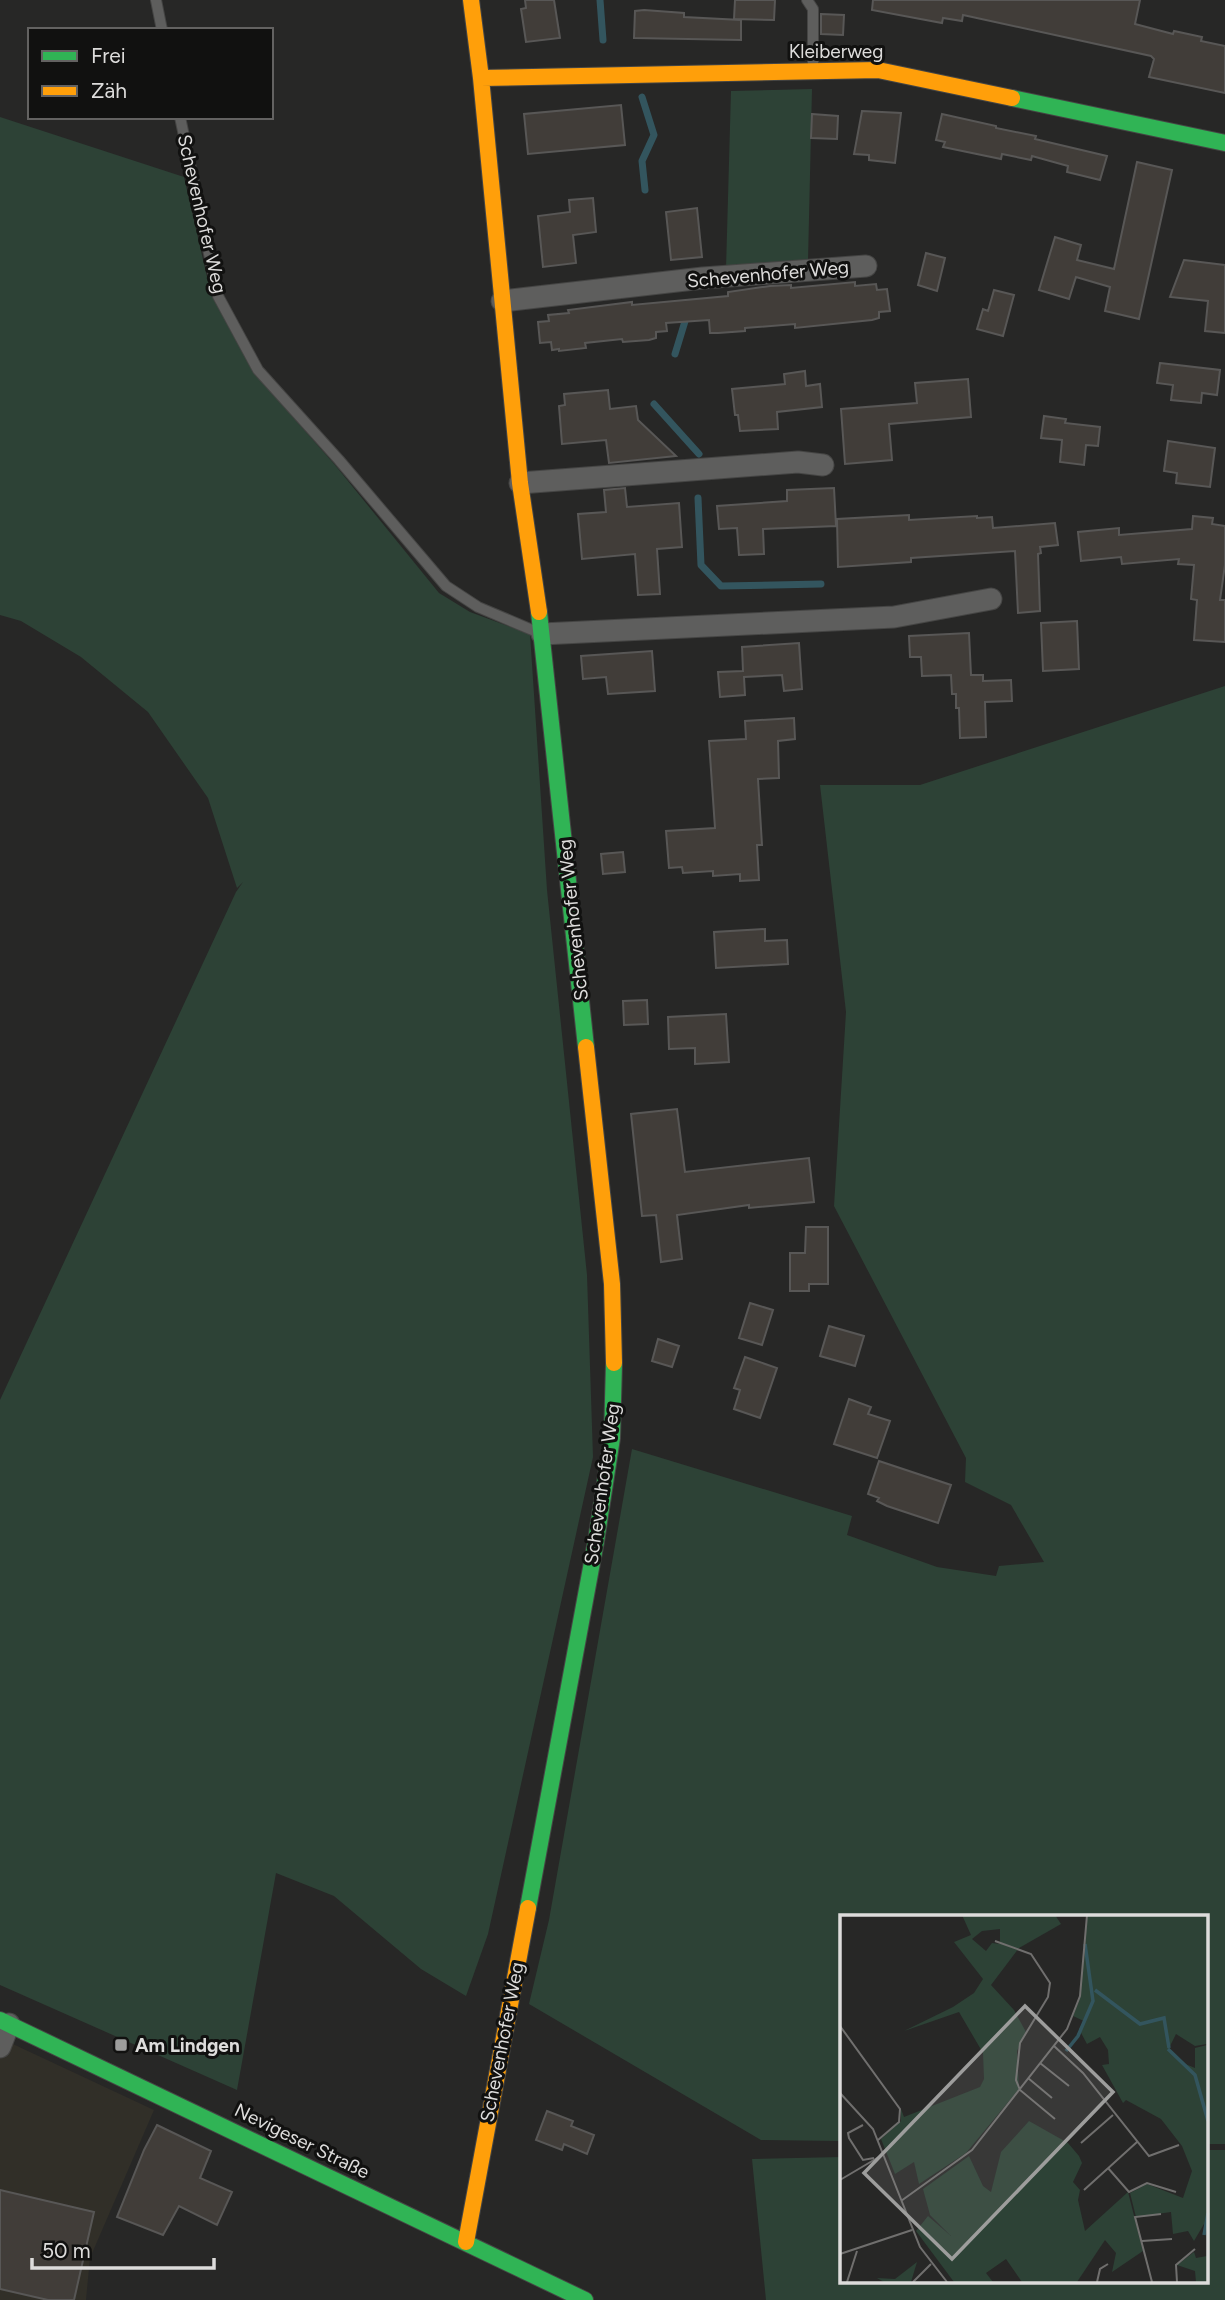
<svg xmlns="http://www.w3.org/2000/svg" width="1225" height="2300" font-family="Figtree,sans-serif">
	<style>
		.built { fill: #312f28 }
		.green { fill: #2d4236 }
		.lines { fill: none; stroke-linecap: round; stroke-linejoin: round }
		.stream { stroke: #33555e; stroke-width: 7 }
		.building { fill: #413d39; stroke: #585756; stroke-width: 2 }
		.lane-casing { stroke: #454544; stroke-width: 12 }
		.street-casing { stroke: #454544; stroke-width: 23 }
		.fast-casing { stroke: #454544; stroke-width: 18 }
		.slow-casing { stroke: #454544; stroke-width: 18 }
		.lane { stroke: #5e5e5d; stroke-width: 10 }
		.street { stroke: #5e5e5d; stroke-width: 21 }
		.fast { stroke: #30b455; stroke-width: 16 }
		.slow { stroke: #ff9f0a; stroke-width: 16 }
		.poi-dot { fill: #9d9d9c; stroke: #111110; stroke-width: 2.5 }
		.labels { text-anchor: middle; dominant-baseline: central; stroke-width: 6; stroke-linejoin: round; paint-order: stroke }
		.street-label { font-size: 19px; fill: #dddcdb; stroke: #111110 }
		.poi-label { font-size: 19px; font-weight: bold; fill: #dddcdb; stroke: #111110; text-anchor: start }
		.inset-river { fill: none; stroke: #33555e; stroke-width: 3.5 }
		.inset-road { fill: none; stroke: #706f6e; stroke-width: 2 }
		.view { fill: #9d9d9c; fill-opacity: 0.15; stroke: #9d9d9c; stroke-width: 3.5 }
		.inset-edge { fill: none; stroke: #dddcdb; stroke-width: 3.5 }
	</style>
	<rect width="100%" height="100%" fill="#272726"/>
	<path class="built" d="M 0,2038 L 154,2110 L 90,2258 L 86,2300 L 0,2300 Z"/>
	<path class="green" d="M 812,89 L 808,261 L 726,269 L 731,91 Z
		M 0,117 L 184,177 L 210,290 L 254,373 L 335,465 L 439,593 L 470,612 L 530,634 L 547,890 L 587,1275 L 593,1457 L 488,1934 L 466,1996 L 421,1969 L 334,1896 L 276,1873 L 237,2090 L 0,1985 L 0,1400 L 236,892 L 243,882 L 237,888 L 208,798 L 148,712 L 81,657 L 21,621 L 0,615 Z
		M 1225,686 L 1225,2144 L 1206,2144 L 1206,1917 L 842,1917 L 842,2141 L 761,2140 L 529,2004 L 549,1920 L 632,1449 L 852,1516 L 847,1535 L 937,1567 L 996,1576 L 999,1566 L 1044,1562 L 1011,1505 L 965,1482 L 966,1458 L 834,1206 L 846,1012 L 820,785 L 920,785 Z
		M 1206,2150 L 1225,2150 L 1225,2300 L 766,2300 L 752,2159 L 842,2157 L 842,2281 L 1206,2281 Z"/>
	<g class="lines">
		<path class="stream" d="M 600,0 L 603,40
			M 642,97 L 654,135 L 642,161 L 645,190
			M 675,354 L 686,318 L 682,316
			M 654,404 L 699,454
			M 698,498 L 701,565 L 721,586 L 821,584"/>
	</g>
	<path class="building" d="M 525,0 L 554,0 L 560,38 L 526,42 L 521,9 L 526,8 Z
		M 735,0 L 775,0 L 774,20 L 734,19 Z
		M 873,0 L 1140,0 L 1135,24 L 1173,34 L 1174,31 L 1202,37 L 1201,41 L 1225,46 L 1225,93 L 1149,77 L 1154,59 L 1151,56 L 963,15 L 962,21 L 943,18 L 942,23 L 872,10 Z
		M 644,10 L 684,13 L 684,17 L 741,20 L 741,40 L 634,38 L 635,11 Z
		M 821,14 L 844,15 L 843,35 L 821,34 Z
		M 621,105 L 625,145 L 528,154 L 524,114 Z
		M 862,111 L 901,113 L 895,163 L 869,160 L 869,155 L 854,154 Z
		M 812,114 L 838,116 L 837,139 L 811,138 Z
		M 942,114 L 996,126 L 996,128 L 1036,136 L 1035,139 L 1107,156 L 1100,180 L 1067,172 L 1068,166 L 1032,156 L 1031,160 L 1002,154 L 1001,159 L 943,147 L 945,142 L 936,140 Z
		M 1137,162 L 1172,170 L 1139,319 L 1105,311 L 1110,287 L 1076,277 L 1069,299 L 1039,290 L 1055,237 L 1081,245 L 1077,260 L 1114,269 Z
		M 593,198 L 596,232 L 573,235 L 576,263 L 543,267 L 538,216 L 570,212 L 569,200 Z
		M 697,208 L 702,257 L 671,260 L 666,212 Z
		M 926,253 L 945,258 L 937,291 L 918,285 Z
		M 1184,260 L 1225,265 L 1225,333 L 1205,331 L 1208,301 L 1170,297 Z
		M 855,282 L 855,286 L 876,284 L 877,290 L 887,289 L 890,311 L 879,312 L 879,318 L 872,320 L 795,328 L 795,324 L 745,328 L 745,331 L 718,333 L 710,333 L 709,320 L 666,323 L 667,331 L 656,332 L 656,338 L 649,340 L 623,342 L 622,339 L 585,343 L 586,348 L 559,351 L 559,349 L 552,350 L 551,342 L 540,343 L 538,322 L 549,321 L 548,315 L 569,313 L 568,310 L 632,302 L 632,305 L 728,296 L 728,292 L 770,286 L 791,285 L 791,288 Z
		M 994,290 L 1014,295 L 1003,336 L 977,329 L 983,309 L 988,311 Z
		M 1160,363 L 1220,370 L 1217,395 L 1202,393 L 1201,403 L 1171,400 L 1173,385 L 1157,383 Z
		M 805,371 L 806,386 L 820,384 L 822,407 L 777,412 L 778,429 L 740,431 L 738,415 L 735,415 L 732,389 L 785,384 L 784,374 Z
		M 968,379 L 971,417 L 889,424 L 892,460 L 845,464 L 841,409 L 917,403 L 915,383 Z
		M 608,390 L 610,409 L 636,406 L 638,420 L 676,456 L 609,463 L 606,440 L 562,444 L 559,406 L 565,405 L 564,394 Z
		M 1044,416 L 1066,419 L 1065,423 L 1100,427 L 1098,446 L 1086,445 L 1084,465 L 1060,462 L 1062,440 L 1041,438 Z
		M 1168,441 L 1215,448 L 1210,487 L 1176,483 L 1177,473 L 1164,471 Z
		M 625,488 L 627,507 L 679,503 L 682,547 L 657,549 L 660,594 L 638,595 L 635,554 L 582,559 L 578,514 L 606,512 L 604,490 Z
		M 834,488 L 836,526 L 763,529 L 764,554 L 739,555 L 737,528 L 719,529 L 717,506 L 787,501 L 787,490 Z
		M 909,515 L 909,520 L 977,516 L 977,518 L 992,517 L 993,528 L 1055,523 L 1058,545 L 1040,547 L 1041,553 L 1038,554 L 1040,611 L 1018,613 L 1015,551 L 911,558 L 911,562 L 838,567 L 837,519 Z
		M 1193,516 L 1213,518 L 1212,524 L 1225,526 L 1225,565 L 1220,600 L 1225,600 L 1225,642 L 1194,640 L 1197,600 L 1191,599 L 1194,565 L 1178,564 L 1179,559 L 1122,564 L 1121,557 L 1081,561 L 1078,532 L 1119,528 L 1119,535 L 1192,529 Z
		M 1077,621 L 1079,669 L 1043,671 L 1041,623 Z
		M 969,633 L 971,675 L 983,675 L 983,681 L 1011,680 L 1012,701 L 985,702 L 986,737 L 960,738 L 959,708 L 956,708 L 956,694 L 952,694 L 951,675 L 922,676 L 921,657 L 910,657 L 909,636 Z
		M 799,643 L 802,689 L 784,691 L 782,675 L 744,677 L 745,695 L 720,697 L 718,672 L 743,671 L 742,647 Z
		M 652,651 L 655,691 L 608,694 L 606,677 L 583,679 L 581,656 Z
		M 794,718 L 795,739 L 778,741 L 779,778 L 758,779 L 762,845 L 757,845 L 759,880 L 740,881 L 740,874 L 713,876 L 713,871 L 683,873 L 682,867 L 669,868 L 666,831 L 715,828 L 709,741 L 746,739 L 745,721 Z
		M 623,852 L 625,872 L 603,874 L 601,854 Z
		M 765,929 L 765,941 L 787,940 L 788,964 L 716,968 L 714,932 Z
		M 647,1000 L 648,1024 L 624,1025 L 623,1001 Z
		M 726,1014 L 729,1062 L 695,1064 L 695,1048 L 669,1049 L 668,1017 Z
		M 677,1109 L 685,1172 L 809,1158 L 814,1202 L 749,1208 L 749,1205 L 677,1215 L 682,1259 L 661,1262 L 656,1215 L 642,1216 L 631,1114 Z
		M 806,1227 L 828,1227 L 828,1284 L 809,1284 L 809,1291 L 790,1291 L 790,1253 L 805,1253 Z
		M 750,1303 L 773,1310 L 762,1345 L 739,1338 Z
		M 829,1326 L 864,1336 L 855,1366 L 820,1356 Z
		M 658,1339 L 679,1346 L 672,1367 L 652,1361 Z
		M 745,1357 L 777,1368 L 760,1418 L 734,1409 L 740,1390 L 734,1388 Z
		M 849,1399 L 871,1407 L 868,1414 L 890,1421 L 877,1458 L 834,1444 Z
		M 879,1461 L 951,1485 L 938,1523 L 887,1506 L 877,1501 L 879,1498 L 868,1494 Z
		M 547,2111 L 573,2121 L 571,2126 L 594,2135 L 587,2154 L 564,2144 L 562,2150 L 536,2140 Z
		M 157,2125 L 211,2151 L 200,2178 L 232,2192 L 217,2225 L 179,2206 L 163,2235 L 117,2217 L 144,2150 Z
		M 0,2190 L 94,2212 L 74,2300 L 48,2300 L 0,2289 Z"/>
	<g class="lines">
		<g class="lane-casing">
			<path id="lane" d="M 156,0 L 162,30
				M 807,0 L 813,9 L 813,69
				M 180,117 L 218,296 L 258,370 L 339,460 L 446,586 L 478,607 L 537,632"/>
		</g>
		<g class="street-casing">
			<path id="street" d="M 502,301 L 703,278 L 866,266
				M 520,483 L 798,462 L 823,465
				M 542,634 L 894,617 L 991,599
				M 0,2047 L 9,2024"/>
		</g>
		<g class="fast-casing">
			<path id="fast" d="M 1012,98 L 1225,143
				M 539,612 L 586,1047
				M 528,1908 L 596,1541 L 612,1438 L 614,1363
				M 0,2020 L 585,2300"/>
		</g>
		<g class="slow-casing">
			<path id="slow" d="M 471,0 L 481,78 L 520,483 L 539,612
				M 481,78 L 878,70 L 1012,98
				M 586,1047 L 612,1284 L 614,1363
				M 466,2242 L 528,1908"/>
		</g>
		<use href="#lane" class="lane"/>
		<use href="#street" class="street"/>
		<use href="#fast" class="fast"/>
		<use href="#slow" class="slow"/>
	</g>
	<rect class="poi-dot" x="114" y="2038" width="14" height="14" rx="3.5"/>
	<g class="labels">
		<g class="street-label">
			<text x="836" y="51">Kleiberweg</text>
			<text transform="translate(202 214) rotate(77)">Schevenhofer Weg</text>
			<text transform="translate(768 274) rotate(-5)">Schevenhofer Weg</text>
			<text transform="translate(573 920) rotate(-96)">Schevenhofer Weg</text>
			<text transform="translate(602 1484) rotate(-82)">Schevenhofer Weg</text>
			<text transform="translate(502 2042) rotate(-79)">Schevenhofer Weg</text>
			<text transform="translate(302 2141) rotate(26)">Nevigeser Straße</text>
		</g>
		<g class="poi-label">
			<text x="135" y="2045">Am Lindgen</text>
		</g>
	</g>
	<g transform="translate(840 1915)">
		<rect width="368" height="368" fill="#272726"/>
		<path d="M 122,0 L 215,0 L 221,9 L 179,33 L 151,70 L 174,95 L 186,117 L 177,136 L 179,174 L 126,238 L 79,269 L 74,247 L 55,259 L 41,224 L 61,206 L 61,194 L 64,202 L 140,172 L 144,164 L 143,138 L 119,97 L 64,116 L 113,92 L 134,78 L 143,64 L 114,27 L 131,20 ZM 160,14 L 160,29 L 152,28 L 146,36 L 132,24 L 142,16 ZM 247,0 L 367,0 L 367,129 L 355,131 L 336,119 L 329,133 L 343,148 L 355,153 L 355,133 L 367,130 L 367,315 L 364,309 L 354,326 L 348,316 L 333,319 L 331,297 L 296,302 L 290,278 L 307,269 L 343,283 L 352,256 L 342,231 L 321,204 L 286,185 L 283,188 L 262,150 L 269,149 L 268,135 L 260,122 L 247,129 L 239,114 L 244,106 L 233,101 L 239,86 ZM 189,206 L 228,228 L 239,241 L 242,248 L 233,267 L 240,275 L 238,285 L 245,316 L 288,277 L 303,336 L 272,357 L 276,338 L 265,325 L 237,367 L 182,367 L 166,344 L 146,358 L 153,367 L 114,367 L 76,316 L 88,301 L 111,321 L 90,300 L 83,274 L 129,241 L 143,271 L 151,277 L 161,237 ZM 354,337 L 356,343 L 367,341 L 367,367 L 356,367 L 355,356 L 337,350 ZM 77,347 L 71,367 L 44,367 L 37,363 L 55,364 Z" fill="#2d4236" fill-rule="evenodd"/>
		<path class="inset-river" d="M 255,75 L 300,109 L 324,103 L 329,133M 328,134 L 355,160 L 368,206M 226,136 L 238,121 L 253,86 L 245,29M 364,320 L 368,298"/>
		<path class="inset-road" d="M 155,26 L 191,39 L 210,68 L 208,82 L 180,128 L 176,165 L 180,175 L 215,204M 0,111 L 60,194 L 59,207 L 38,225M 214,131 L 243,158 L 309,241 L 339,230M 200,148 L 229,171M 188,163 L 212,183M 0,178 L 33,214 L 80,332 L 107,367M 23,210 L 8,218 L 9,223 L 23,245 L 34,243M 241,228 L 273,200M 268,253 L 289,277 L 307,268 L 336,277M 0,265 L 44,239M 244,275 L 297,227M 61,286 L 132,235 L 227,114 L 240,81 L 247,0M 302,326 L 332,324M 0,339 L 72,315M 7,367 L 17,336M 73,367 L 91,349M 257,367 L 260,354 L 268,349M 312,367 L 295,302 L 321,299M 337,367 L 336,350 L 355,334"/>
		<path class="view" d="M 185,91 L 273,177 L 112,344 L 24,258 Z"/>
		<rect width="368" height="368" class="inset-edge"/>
	</g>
	<rect x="28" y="28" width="245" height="91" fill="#111110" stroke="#636261" stroke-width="2"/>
	<rect x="42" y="51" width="35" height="10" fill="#30b455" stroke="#636261" stroke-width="2"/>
	<text x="91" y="63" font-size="21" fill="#dddcdb">Frei</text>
	<rect x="42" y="86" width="35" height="10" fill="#ff9f0a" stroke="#636261" stroke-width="2"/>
	<text x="91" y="98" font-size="21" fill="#dddcdb">Zäh</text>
	<path d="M32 2258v10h182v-10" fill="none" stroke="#dddcdb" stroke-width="3.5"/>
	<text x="42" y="2258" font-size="21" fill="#dddcdb" stroke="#111110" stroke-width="5" paint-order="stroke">50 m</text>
</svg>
